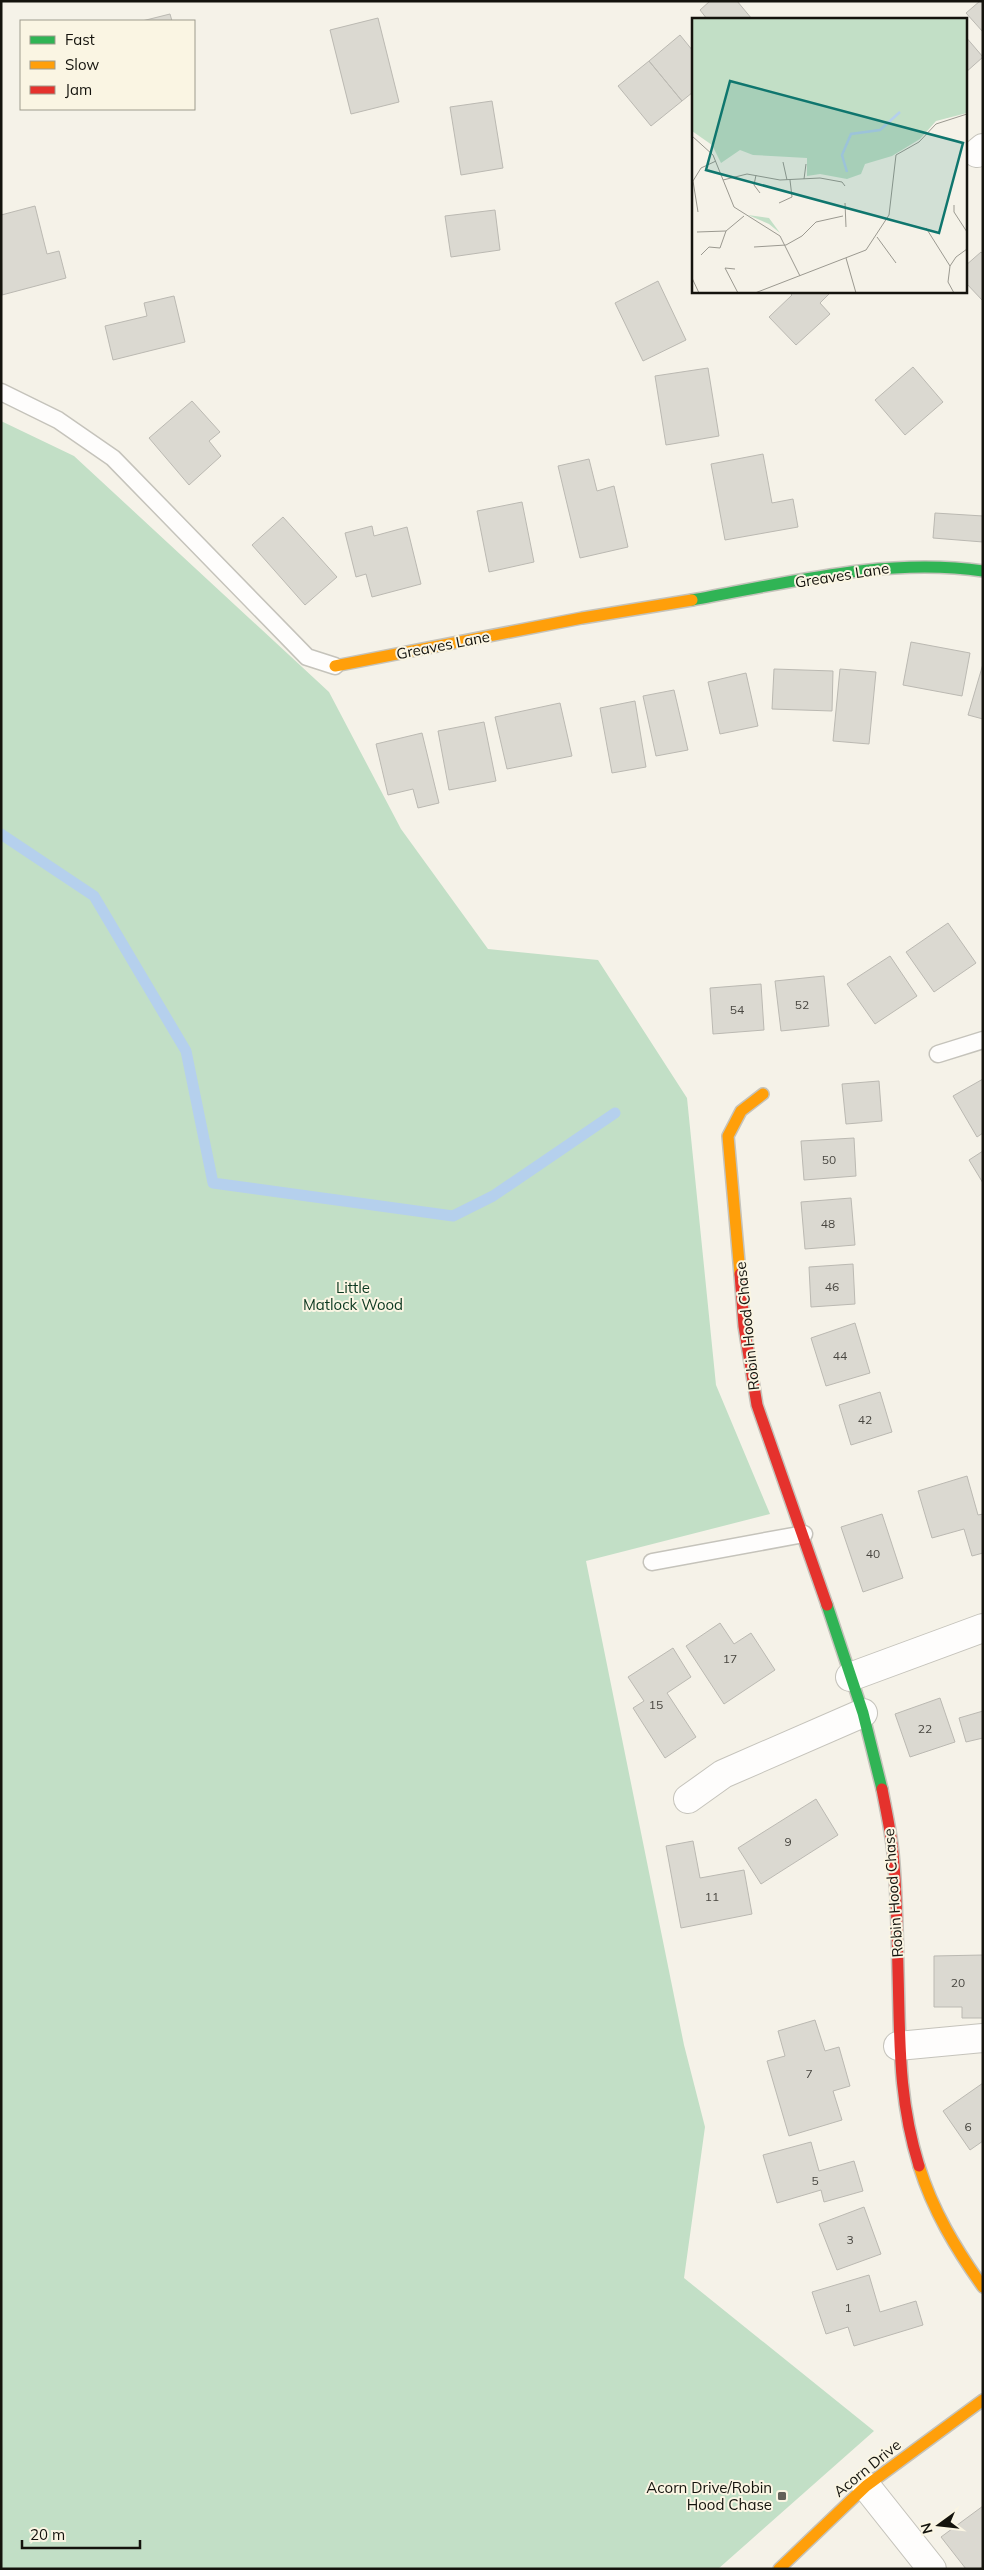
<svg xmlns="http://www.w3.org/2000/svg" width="984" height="2570" font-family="Mulish,sans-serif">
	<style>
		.forest { fill: #c2dfc6 }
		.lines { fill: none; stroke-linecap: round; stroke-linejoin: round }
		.stream { stroke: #b5d0ed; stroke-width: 11 }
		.building { fill: #dbd9d1; stroke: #bbb9b2 }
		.lane-casing { stroke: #c5c3bb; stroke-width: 19 }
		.street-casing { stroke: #c5c3bb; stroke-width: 30 }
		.fast-casing { stroke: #c5c3bb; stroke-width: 14 }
		.slow-casing { stroke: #c5c3bb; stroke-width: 14 }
		.jam-casing { stroke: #c5c3bb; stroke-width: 14 }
		.lane { stroke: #fefdfc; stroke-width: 16 }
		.street { stroke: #fefdfc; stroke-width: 28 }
		.fast { stroke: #30b455; stroke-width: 11 }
		.slow { stroke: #ff9f0a; stroke-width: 11 }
		.jam { stroke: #e5322d; stroke-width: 11 }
		.poi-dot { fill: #63615a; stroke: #faf5e3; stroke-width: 2 }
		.labels { text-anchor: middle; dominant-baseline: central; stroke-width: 4; stroke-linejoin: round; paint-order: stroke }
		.number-label { font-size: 12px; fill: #484640 }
		.street-label { font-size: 15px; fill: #14130d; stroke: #faf5e3 }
		.park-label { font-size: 15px; fill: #0b371f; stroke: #faf5e3 }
		.poi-label { font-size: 15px; fill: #14130d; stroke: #faf5e3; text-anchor: end }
		.inset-river { fill: none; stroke: #b5d0ed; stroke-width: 2.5 }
		.inset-road { fill: none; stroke: #9b9990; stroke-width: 1 }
		.view { fill: #0f766e; fill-opacity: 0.15; stroke: #0f766e; stroke-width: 2.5 }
		.inset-edge { fill: none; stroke: #14130d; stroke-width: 2.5 }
	</style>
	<rect width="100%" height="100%" fill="#f5f2e8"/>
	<path class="forest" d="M 1,421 L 74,456 L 329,692 L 401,829 L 488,949 L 598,960 L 687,1098 L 716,1385 L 770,1514 L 586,1561 L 684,2045 L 705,2127 L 684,2278 L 874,2431 L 718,2569 L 1,2569 Z"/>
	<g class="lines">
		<path class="stream" d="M 1,834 L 94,896 L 186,1051 L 213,1183 L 453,1216 L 493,1196 L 615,1113"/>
	</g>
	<path class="building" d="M 710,1 L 737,1 L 752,19 L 707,19 L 700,10 Z
		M 980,1 L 983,1 L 983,32 L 966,13 Z
		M 170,14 L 172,21 L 142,21 Z
		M 378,18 L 399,102 L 351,114 L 330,30 Z
		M 680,35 L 693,51 L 693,92 L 682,101 L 649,61 Z
		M 965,36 L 983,57 L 965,73 Z
		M 649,61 L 682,101 L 651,126 L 618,86 Z
		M 492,101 L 503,168 L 461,175 L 450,107 Z
		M 35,206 L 47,254 L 59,251 L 66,278 L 2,295 L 1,215 Z
		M 495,210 L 500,250 L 451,257 L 445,216 Z
		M 981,252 L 983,254 L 983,301 L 965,282 L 965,266 Z
		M 658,281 L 686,340 L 643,361 L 615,303 Z
		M 788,291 L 832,291 L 820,303 L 830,314 L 796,345 L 769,317 L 792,295 Z
		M 174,296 L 185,342 L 113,360 L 105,326 L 147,316 L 144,303 Z
		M 913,367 L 943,402 L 905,435 L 875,400 Z
		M 708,368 L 719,436 L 666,445 L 655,376 Z
		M 192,401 L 220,432 L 209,441 L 221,456 L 189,485 L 149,438 Z
		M 763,454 L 772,503 L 793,499 L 798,527 L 725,540 L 711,464 Z
		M 589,459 L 597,491 L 614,486 L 628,547 L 580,558 L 558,466 Z
		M 522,502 L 534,562 L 489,572 L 477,511 Z
		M 935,513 L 983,516 L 983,542 L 933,538 Z
		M 283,517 L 337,577 L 305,605 L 252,545 Z
		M 372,526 L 374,536 L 407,527 L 421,584 L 372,597 L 366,574 L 356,577 L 345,533 Z
		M 911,642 L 970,653 L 962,696 L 903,685 Z
		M 983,664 L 983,719 L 968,715 Z
		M 774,669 L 833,671 L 832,711 L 772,709 Z
		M 840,669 L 876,672 L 869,744 L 833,741 Z
		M 746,673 L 758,726 L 720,734 L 708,682 Z
		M 674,690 L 688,750 L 656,756 L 643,696 Z
		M 635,701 L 646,767 L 612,773 L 600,708 Z
		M 560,703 L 572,756 L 507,769 L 495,717 Z
		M 484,722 L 496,781 L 449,790 L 438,731 Z
		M 422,733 L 439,803 L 418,808 L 413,789 L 388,795 L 376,744 Z
		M 948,923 L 976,963 L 934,992 L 906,952 Z
		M 890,956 L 917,996 L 875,1024 L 847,984 Z
		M 824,976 L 829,1026 L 781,1031 L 775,981 Z
		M 761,984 L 764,1030 L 713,1034 L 710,988 Z
		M 983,1079 L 983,1133 L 977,1137 L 953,1096 Z
		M 879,1081 L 882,1121 L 846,1124 L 842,1084 Z
		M 854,1138 L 856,1176 L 804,1180 L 801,1141 Z
		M 983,1151 L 983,1183 L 969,1160 Z
		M 851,1198 L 855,1245 L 805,1249 L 801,1202 Z
		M 853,1264 L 855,1304 L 811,1307 L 809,1267 Z
		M 855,1323 L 870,1373 L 826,1386 L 811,1338 Z
		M 880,1392 L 892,1432 L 851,1445 L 839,1405 Z
		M 967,1476 L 978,1515 L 983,1514 L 983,1553 L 972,1556 L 964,1529 L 932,1538 L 918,1491 Z
		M 882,1514 L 903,1578 L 863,1592 L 841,1527 Z
		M 720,1623 L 734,1644 L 751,1633 L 775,1670 L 724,1704 L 686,1646 Z
		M 673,1648 L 691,1677 L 667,1693 L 696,1737 L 665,1758 L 633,1708 L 644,1701 L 628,1677 Z
		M 940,1698 L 955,1742 L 910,1757 L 895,1714 Z
		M 983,1711 L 983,1738 L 966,1742 L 959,1718 Z
		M 816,1799 L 838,1835 L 761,1884 L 738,1848 Z
		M 693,1841 L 700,1878 L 744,1870 L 752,1914 L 681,1928 L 666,1846 Z
		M 983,1955 L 983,2018 L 962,2018 L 962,2007 L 934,2007 L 934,1956 Z
		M 815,2020 L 825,2051 L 839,2047 L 850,2086 L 833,2091 L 842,2120 L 789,2136 L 767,2061 L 785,2056 L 778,2031 Z
		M 983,2083 L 983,2141 L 970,2150 L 943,2111 Z
		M 811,2142 L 819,2171 L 854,2161 L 863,2191 L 824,2202 L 821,2190 L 777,2203 L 763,2155 Z
		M 864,2207 L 881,2254 L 837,2270 L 819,2224 Z
		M 869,2275 L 880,2312 L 916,2301 L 923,2325 L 854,2346 L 848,2327 L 826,2334 L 812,2292 Z
		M 983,2506 L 983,2566 L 979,2569 L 966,2569 L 941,2537 Z"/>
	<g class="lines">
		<g class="lane-casing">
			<path id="lane" d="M 1,392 L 58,420 L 113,458 L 307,657 L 335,666
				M 938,1054 L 983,1040
				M 652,1562 L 804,1534"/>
		</g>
		<g class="street-casing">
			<path id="street" d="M 977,153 L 983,148
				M 850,1677 L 983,1628
				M 688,1799 L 723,1774 L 863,1713
				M 898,2046 L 983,2038
				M 866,2486 L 932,2569"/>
		</g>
		<g class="fast-casing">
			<path id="fast" d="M 692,600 C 787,583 886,557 983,571
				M 827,1605 L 863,1713 L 882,1789"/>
		</g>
		<g class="slow-casing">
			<path id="slow" d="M 335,666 L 582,618 L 692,600
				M 740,1274 L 728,1136 L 741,1111 L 763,1094
				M 919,2166 C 933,2211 956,2249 983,2287
				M 779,2569 L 866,2486 L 983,2400"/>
		</g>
		<g class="jam-casing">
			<path id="jam" d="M 740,1274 L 744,1326 L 757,1405 L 827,1605
				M 882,1789 C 886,1810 891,1832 893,1853 C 897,1892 897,1932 898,1971 C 900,2042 898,2098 919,2166"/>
		</g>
		<use href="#lane" class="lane"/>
		<use href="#street" class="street"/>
		<use href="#fast" class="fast"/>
		<use href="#slow" class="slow"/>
		<use href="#jam" class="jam"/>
	</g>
	<rect class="poi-dot" x="777" y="2491" width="10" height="10" rx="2.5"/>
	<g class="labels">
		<g class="number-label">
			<text x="802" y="1004">52</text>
			<text x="737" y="1009">54</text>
			<text x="829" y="1159">50</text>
			<text x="828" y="1223">48</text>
			<text x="832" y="1286">46</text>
			<text x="840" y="1355">44</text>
			<text x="865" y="1419">42</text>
			<text x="873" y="1553">40</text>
			<text x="730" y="1658">17</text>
			<text x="656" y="1704">15</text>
			<text x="925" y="1728">22</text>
			<text x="788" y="1841">9</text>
			<text x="712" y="1896">11</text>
			<text x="958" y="1982">20</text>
			<text x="809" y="2073">7</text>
			<text x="968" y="2126">6</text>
			<text x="815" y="2180">5</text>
			<text x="850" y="2239">3</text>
			<text x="848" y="2307">1</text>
		</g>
		<g class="street-label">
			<text transform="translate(842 575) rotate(-9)">Greaves Lane</text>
			<text transform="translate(443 645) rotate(-11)">Greaves Lane</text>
			<text transform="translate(747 1326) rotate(-96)">Robin Hood Chase</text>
			<text transform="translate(893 1893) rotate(-94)">Robin Hood Chase</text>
			<text transform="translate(867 2468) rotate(-39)">Acorn Drive</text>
		</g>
		<g class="park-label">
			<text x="353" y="1287">Little<tspan x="353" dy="17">Matlock Wood</tspan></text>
		</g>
		<g class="poi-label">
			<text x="772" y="2487">Acorn Drive/Robin<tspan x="772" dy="17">Hood Chase</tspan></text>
		</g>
	</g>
	<g transform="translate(692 18)">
		<rect width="275" height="275" fill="#f5f2e8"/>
		<path d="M 0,0 L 275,0 L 275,95 L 244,103 L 228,121 L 200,138 L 173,146 L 169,156 L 155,161 L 128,156 L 115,158 L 115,140 L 61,137 L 48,132 L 29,145 L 20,127 L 0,113 ZM 56,197 L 77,200 L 88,215 L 77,206 Z" fill="#c2dfc6"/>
		<path class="inset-river" d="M 155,154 L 150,137 L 159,116 L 188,112 L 208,94"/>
		<path class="inset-road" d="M 0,118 L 21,137 L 42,189 L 88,218 L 108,258M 91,144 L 95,162M 64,157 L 62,167 L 68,175M 112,161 L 114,146M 31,162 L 55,156 L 88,162 L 128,160 L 150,164 L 153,168M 87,185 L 100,179 L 98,162M 153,185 L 154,209M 262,187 L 262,194 L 275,214M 6,194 L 1,163 L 9,150 L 24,143M 234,210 L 258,248M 5,214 L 34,213M 185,219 L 204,245M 62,229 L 94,227 L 110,218 L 124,204 L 151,198M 9,237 L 17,229 L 28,230 L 34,213 L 52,198M 154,240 L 164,275M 43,251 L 33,250 L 46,275M 0,260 L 7,275M 63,275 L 174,232 L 197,197 L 204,137 L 227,124 L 244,106 L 275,96M 262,275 L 256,264 L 258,248 L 264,239 L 275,231"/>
		<path class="view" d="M 38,63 L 271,125 L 247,215 L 14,152 Z"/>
		<rect width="275" height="275" class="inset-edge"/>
	</g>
	<rect width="984" height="2570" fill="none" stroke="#14130d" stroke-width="5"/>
	<rect x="20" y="20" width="175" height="90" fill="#faf5e3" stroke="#9e9b8d"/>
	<rect x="30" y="36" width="25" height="8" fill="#30b455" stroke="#9e9b8d"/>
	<text x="65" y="45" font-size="15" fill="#14130d">Fast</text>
	<rect x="30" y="61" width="25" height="8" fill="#ff9f0a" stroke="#9e9b8d"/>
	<text x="65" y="70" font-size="15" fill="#14130d">Slow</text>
	<rect x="30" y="86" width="25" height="8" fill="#e5322d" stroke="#9e9b8d"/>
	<text x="65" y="95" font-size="15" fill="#14130d">Jam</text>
	<g transform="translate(939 2525) rotate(255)" stroke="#faf5e3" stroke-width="4" paint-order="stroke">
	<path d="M0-4L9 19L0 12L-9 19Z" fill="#14130d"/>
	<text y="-8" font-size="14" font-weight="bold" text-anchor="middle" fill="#14130d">N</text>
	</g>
	<path d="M22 2540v8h118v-8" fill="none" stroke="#14130d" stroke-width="2.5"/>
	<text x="30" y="2540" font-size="15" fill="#14130d" stroke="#faf5e3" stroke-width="4" paint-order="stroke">20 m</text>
</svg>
